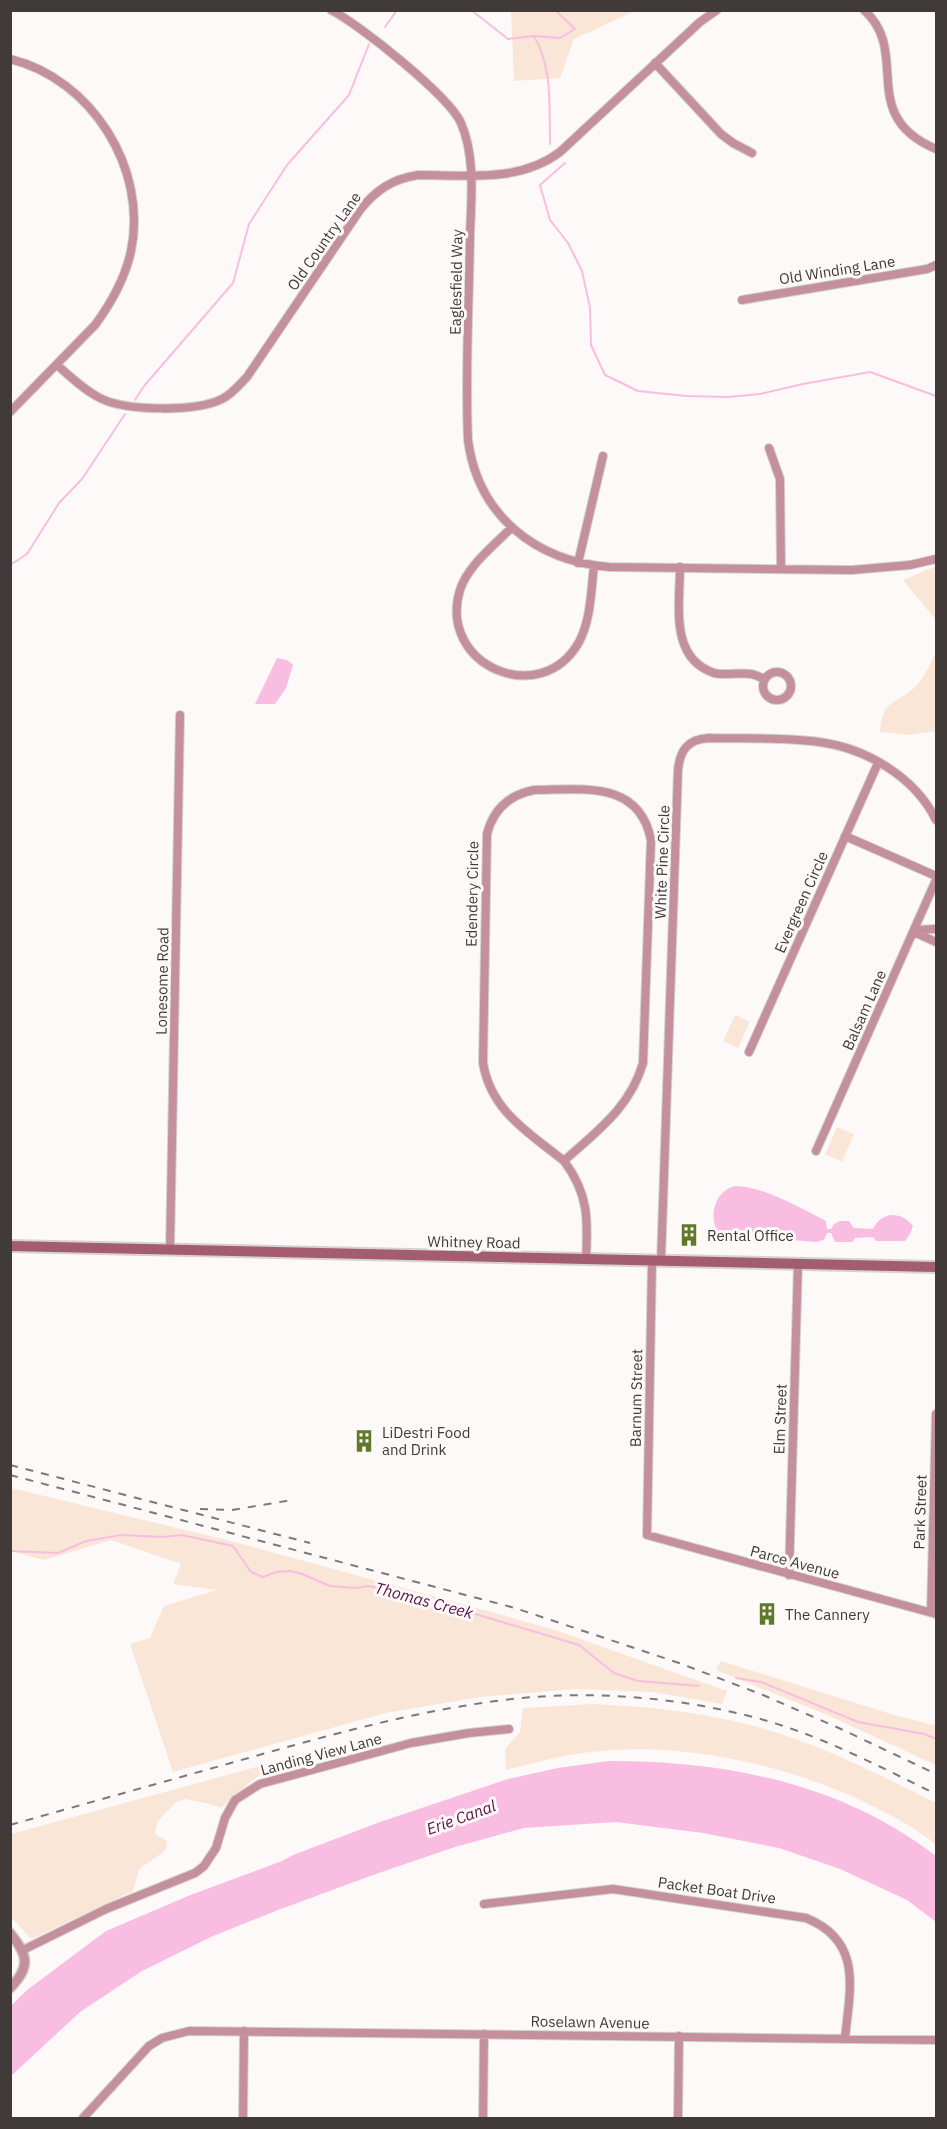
<svg xmlns="http://www.w3.org/2000/svg" width="947" height="2129" font-family="'IBM Plex Sans',sans-serif">
	<style>
		.green { fill: #f9e6d6 }
		.water { fill: #f9bde1 }
		.lines { fill: none; stroke-linecap: round; stroke-linejoin: round }
		.stream { stroke: #f9bde1; stroke-width: 2 }
		.minor-casing { stroke: #d7d3d3; stroke-width: 10 }
		.tertiary-casing { stroke: #d7d3d3; stroke-width: 12 }
		.secondary-casing { stroke: #d7d3d3; stroke-width: 14 }
		.minor { stroke: #c3909c; stroke-width: 8 }
		.tertiary { stroke: #c3909c; stroke-width: 9 }
		.secondary { stroke: #a45c70; stroke-width: 10 }
		.rail { stroke: #7e7978; stroke-width: 2; stroke-dasharray: 8 8; stroke-linecap: butt }
		.labels { text-anchor: middle; dominant-baseline: central; stroke-width: 6; stroke-linejoin: round; paint-order: stroke }
		.street-label { font-size: 15px; fill: #403a39; stroke: #fdf9f9 }
		.poi-label { font-size: 15px; fill: #403a39; stroke: #fdf9f9; text-anchor: start }
		.water-label { font-size: 16px; font-style: italic; fill: #551141; stroke: #fdf9f9 }
	</style>
	<rect width="100%" height="100%" fill="#fdf9f9"/>
	<path class="green" d="M 511,11 L 511,10 L 635,11 L 574,39 L 560,78 L 514,81 Z
		M 936,566 L 936,620 L 903,580 Z
		M 936,652 L 936,731 L 910,735 L 880,732 C 882,697 898,705 917,685 C 925,676 931,662 936,652 Z
		M 735,1015 L 750,1022 L 738,1048 L 723,1041 Z
		M 837,1127 L 854,1134 L 842,1162 L 825,1154 Z
		M 11,1488 L 231,1541 L 495,1613 L 558,1631 L 727,1691 L 722,1704 L 652,1692 L 575,1689 L 480,1697 L 386,1713 L 173,1772 L 130,1644 L 150,1638 L 164,1606 L 217,1590 L 173,1584 L 181,1564 L 111,1540 L 44,1560 L 11,1551 Z
		M 721,1661 L 891,1714 L 936,1726 L 936,1765 L 825,1714 L 716,1670 Z
		M 594,1704 C 664,1707 733,1716 798,1740 C 846,1757 891,1781 936,1803 L 936,1844 C 846,1778 702,1738 591,1752 C 562,1755 534,1763 506,1770 L 505,1749 L 520,1732 L 523,1708 Z
		M 311,1752 L 310,1762 L 265,1771 L 238,1792 L 221,1808 L 210,1804 L 185,1799 L 175,1803 L 157,1822 L 155,1834 L 167,1841 L 165,1851 L 139,1869 L 133,1891 L 31,1939 L 11,1917 L 11,1834 Z"/>
	<path class="water" d="M 277,658 L 287,660 L 293,665 L 286,688 L 275,704 L 255,704 Z
		M 735,1186 C 763,1186 800,1208 826,1221 L 827,1229 L 831,1229 L 834,1224 L 840,1221 L 849,1221 L 854,1228 L 873,1229 C 882,1211 901,1211 913,1226 L 910,1234 L 905,1241 L 876,1241 L 873,1237 L 855,1238 L 852,1242 L 835,1242 L 831,1233 L 827,1233 L 824,1240 L 816,1242 L 756,1237 L 737,1237 L 732,1239 L 719,1235 C 708,1218 714,1191 735,1186 Z
		M 609,1761 C 727,1761 841,1783 936,1856 L 936,1922 L 907,1900 L 840,1869 L 779,1848 L 703,1833 L 616,1822 L 524,1828 L 455,1847 L 373,1875 L 278,1910 L 211,1937 L 142,1971 L 80,2012 L 11,2076 L 11,2006 L 27,1990 L 106,1931 L 193,1894 L 282,1861 L 293,1855 L 380,1822 L 508,1779 L 558,1768 Z"/>
	<g class="lines">
		<path class="stream" d="M 471,10 L 508,39 L 534,36 L 560,38 L 575,29 L 555,10
			M 385,27 L 397,10
			M 534,36 C 553,69 549,107 550,144
			M 565,163 L 540,185 L 550,220 L 568,243 L 582,271 L 590,308 L 591,345 L 605,375 L 638,391 L 686,396 L 728,397 L 760,394 L 803,384 L 870,372 L 936,396
			M 135,400 L 144,386 L 233,283 L 249,224 L 287,165 L 349,95 L 369,44
			M 10,565 L 27,554 L 59,503 L 82,479 L 125,414
			M 10,1551 L 58,1553 L 86,1541 L 121,1535 L 162,1537 L 182,1535 L 233,1546 L 251,1572 L 263,1577 L 276,1572 L 290,1571 L 302,1574 L 330,1586 L 355,1588 L 369,1586 L 432,1601 L 579,1645 L 614,1673 L 638,1681 L 699,1686
			M 736,1678 L 761,1682 L 858,1722 L 924,1734 L 936,1739"/>
		<g class="minor-casing">
			<path id="minor" d="M 331,10 C 359,24 449,96 461,123 C 476,158 471,199 470,236 C 469,304 465,373 468,440 C 478,516 536,561 609,567 L 852,570 L 910,565 L 936,559
				M 864,10 C 912,53 856,115 936,149
				M 10,59 C 92,79 148,169 131,251 C 125,279 112,302 95,325 L 10,412
				M 655,63 L 721,134 L 733,143 L 752,153
				M 742,300 L 927,269 L 936,265
				M 57,365 C 71,377 85,391 102,399 C 128,411 196,412 222,399 C 232,394 239,385 247,377 L 360,210 C 376,190 392,179 418,175 C 466,175 519,183 560,152 L 700,22 L 717,10
				M 769,448 L 780,479 L 781,569
				M 512,527 C 494,546 468,565 460,590 C 437,665 541,710 579,642 C 591,620 591,590 594,566
				M 578,563 L 603,456
				M 680,567 C 680,604 669,658 714,673 C 726,676 739,672 751,674 C 756,675 760,677 764,679
				M763 686a14 14 0 1 1 28 0a14 14 0 1 1-28 0Z
				M 534,790 C 581,790 639,779 651,840 L 643,1063 C 630,1108 597,1131 564,1161 C 528,1132 491,1111 483,1063 L 487,834 C 493,810 509,795 534,790 Z
				M 845,836 L 936,876
				M 915,930 L 936,929
				M 914,932 L 936,942
				M 749,1052 L 878,763
				M 816,1151 L 936,880
				M 564,1161 C 589,1194 588,1220 586,1260
				M 170,1249 L 180,715
				M 652,1261 L 647,1535 L 936,1614
				M 661,1261 L 678,770 C 680,750 688,739 709,738 C 745,739 783,737 819,742 C 866,748 915,777 936,820
				M 789,1575 L 798,1264
				M 931,1612 L 936,1414
				M 484,1904 L 613,1889 L 806,1918 C 863,1941 850,1989 845,2038
				M 23,1950 L 106,1909 L 195,1873 L 204,1866 L 216,1848 L 225,1818 L 235,1800 L 260,1784 L 411,1743 L 469,1733 L 509,1729
				M 83,2118 L 149,2046 L 162,2038 L 189,2031 L 936,2040
				M 243,2118 L 244,2031
				M 483,2118 L 484,2034
				M 678,2118 L 679,2036"/>
		</g>
		<g class="tertiary-casing">
			<path id="tertiary" d="M 10,1933 C 28,1955 31,1967 10,1988"/>
		</g>
		<g class="secondary-casing">
			<path id="secondary" d="M 10,1246 L 936,1267"/>
		</g>
		<use href="#minor" class="minor"/>
		<use href="#tertiary" class="tertiary"/>
		<use href="#secondary" class="secondary"/>
		<path class="rail" d="M 10,1465 L 310,1543
			M 10,1475 L 515,1608 L 679,1663 L 763,1695 L 841,1729 L 936,1774
			M 200,1509 L 232,1510 L 292,1500
			M 10,1825 C 91,1802 171,1780 252,1757 C 333,1734 413,1712 496,1701 C 584,1689 678,1696 764,1720 C 824,1737 880,1767 936,1794"/>
	</g>
	<defs>
		<g id="building-bare" transform="scale(1.8)"><path d="M-4-6H4V6H1V3H-1V6H-4ZM-2.5-4.3h1.7v1.8h-1.7ZM.8-4.3h1.7v1.8H.8ZM-2.5-1h1.7V.8h-1.7ZM.8-1h1.7V.8H.8Z" fill="#60782a" stroke="#fdf9f9" stroke-width="2.5" paint-order="stroke"/></g>
	</defs>
	<g fill-rule="evenodd">
		<use href="#building-bare" x="689" y="1235"/>
		<use href="#building-bare" x="364" y="1441"/>
		<use href="#building-bare" x="767" y="1614"/>
	</g>
	<g class="labels">
		<g class="street-label">
			<text transform="translate(324 241) rotate(-55)">Old Country Lane</text>
			<text transform="translate(837 270) rotate(-9)">Old Winding Lane</text>
			<text transform="translate(456 282) rotate(-89)">Eaglesfield Way</text>
			<text transform="translate(662 862) rotate(-88)">White Pine Circle</text>
			<text transform="translate(472 894) rotate(-89)">Edendery Circle</text>
			<text transform="translate(801 902) rotate(-66)">Evergreen Circle</text>
			<text transform="translate(162 981) rotate(-89)">Lonesome Road</text>
			<text transform="translate(864 1010) rotate(-66)">Balsam Lane</text>
			<text transform="translate(474 1242) rotate(1)">Whitney Road</text>
			<text transform="translate(636 1398) rotate(-89)">Barnum Street</text>
			<text transform="translate(780 1419) rotate(-88)">Elm Street</text>
			<text transform="translate(920 1512) rotate(-88)">Park Street</text>
			<text transform="translate(795 1562) rotate(15)">Parce Avenue</text>
			<text transform="translate(321 1754) rotate(-15)">Landing View Lane</text>
			<text transform="translate(717 1890) rotate(8)">Packet Boat Drive</text>
			<text transform="translate(590 2022) rotate(1)">Roselawn Avenue</text>
		</g>
		<g class="poi-label">
			<text x="707" y="1235">Rental Office</text>
			<text x="382" y="1432">LiDestri Food<tspan x="382" dy="17">and Drink</tspan></text>
			<text x="785" y="1614">The Cannery</text>
		</g>
		<g class="water-label">
			<text transform="translate(424 1600) rotate(15)">Thomas Creek</text>
			<text transform="translate(461 1817) rotate(-20)">Erie Canal</text>
		</g>
	</g>
	<rect width="947" height="2129" fill="none" stroke="#403a39" stroke-width="24"/>
</svg>
